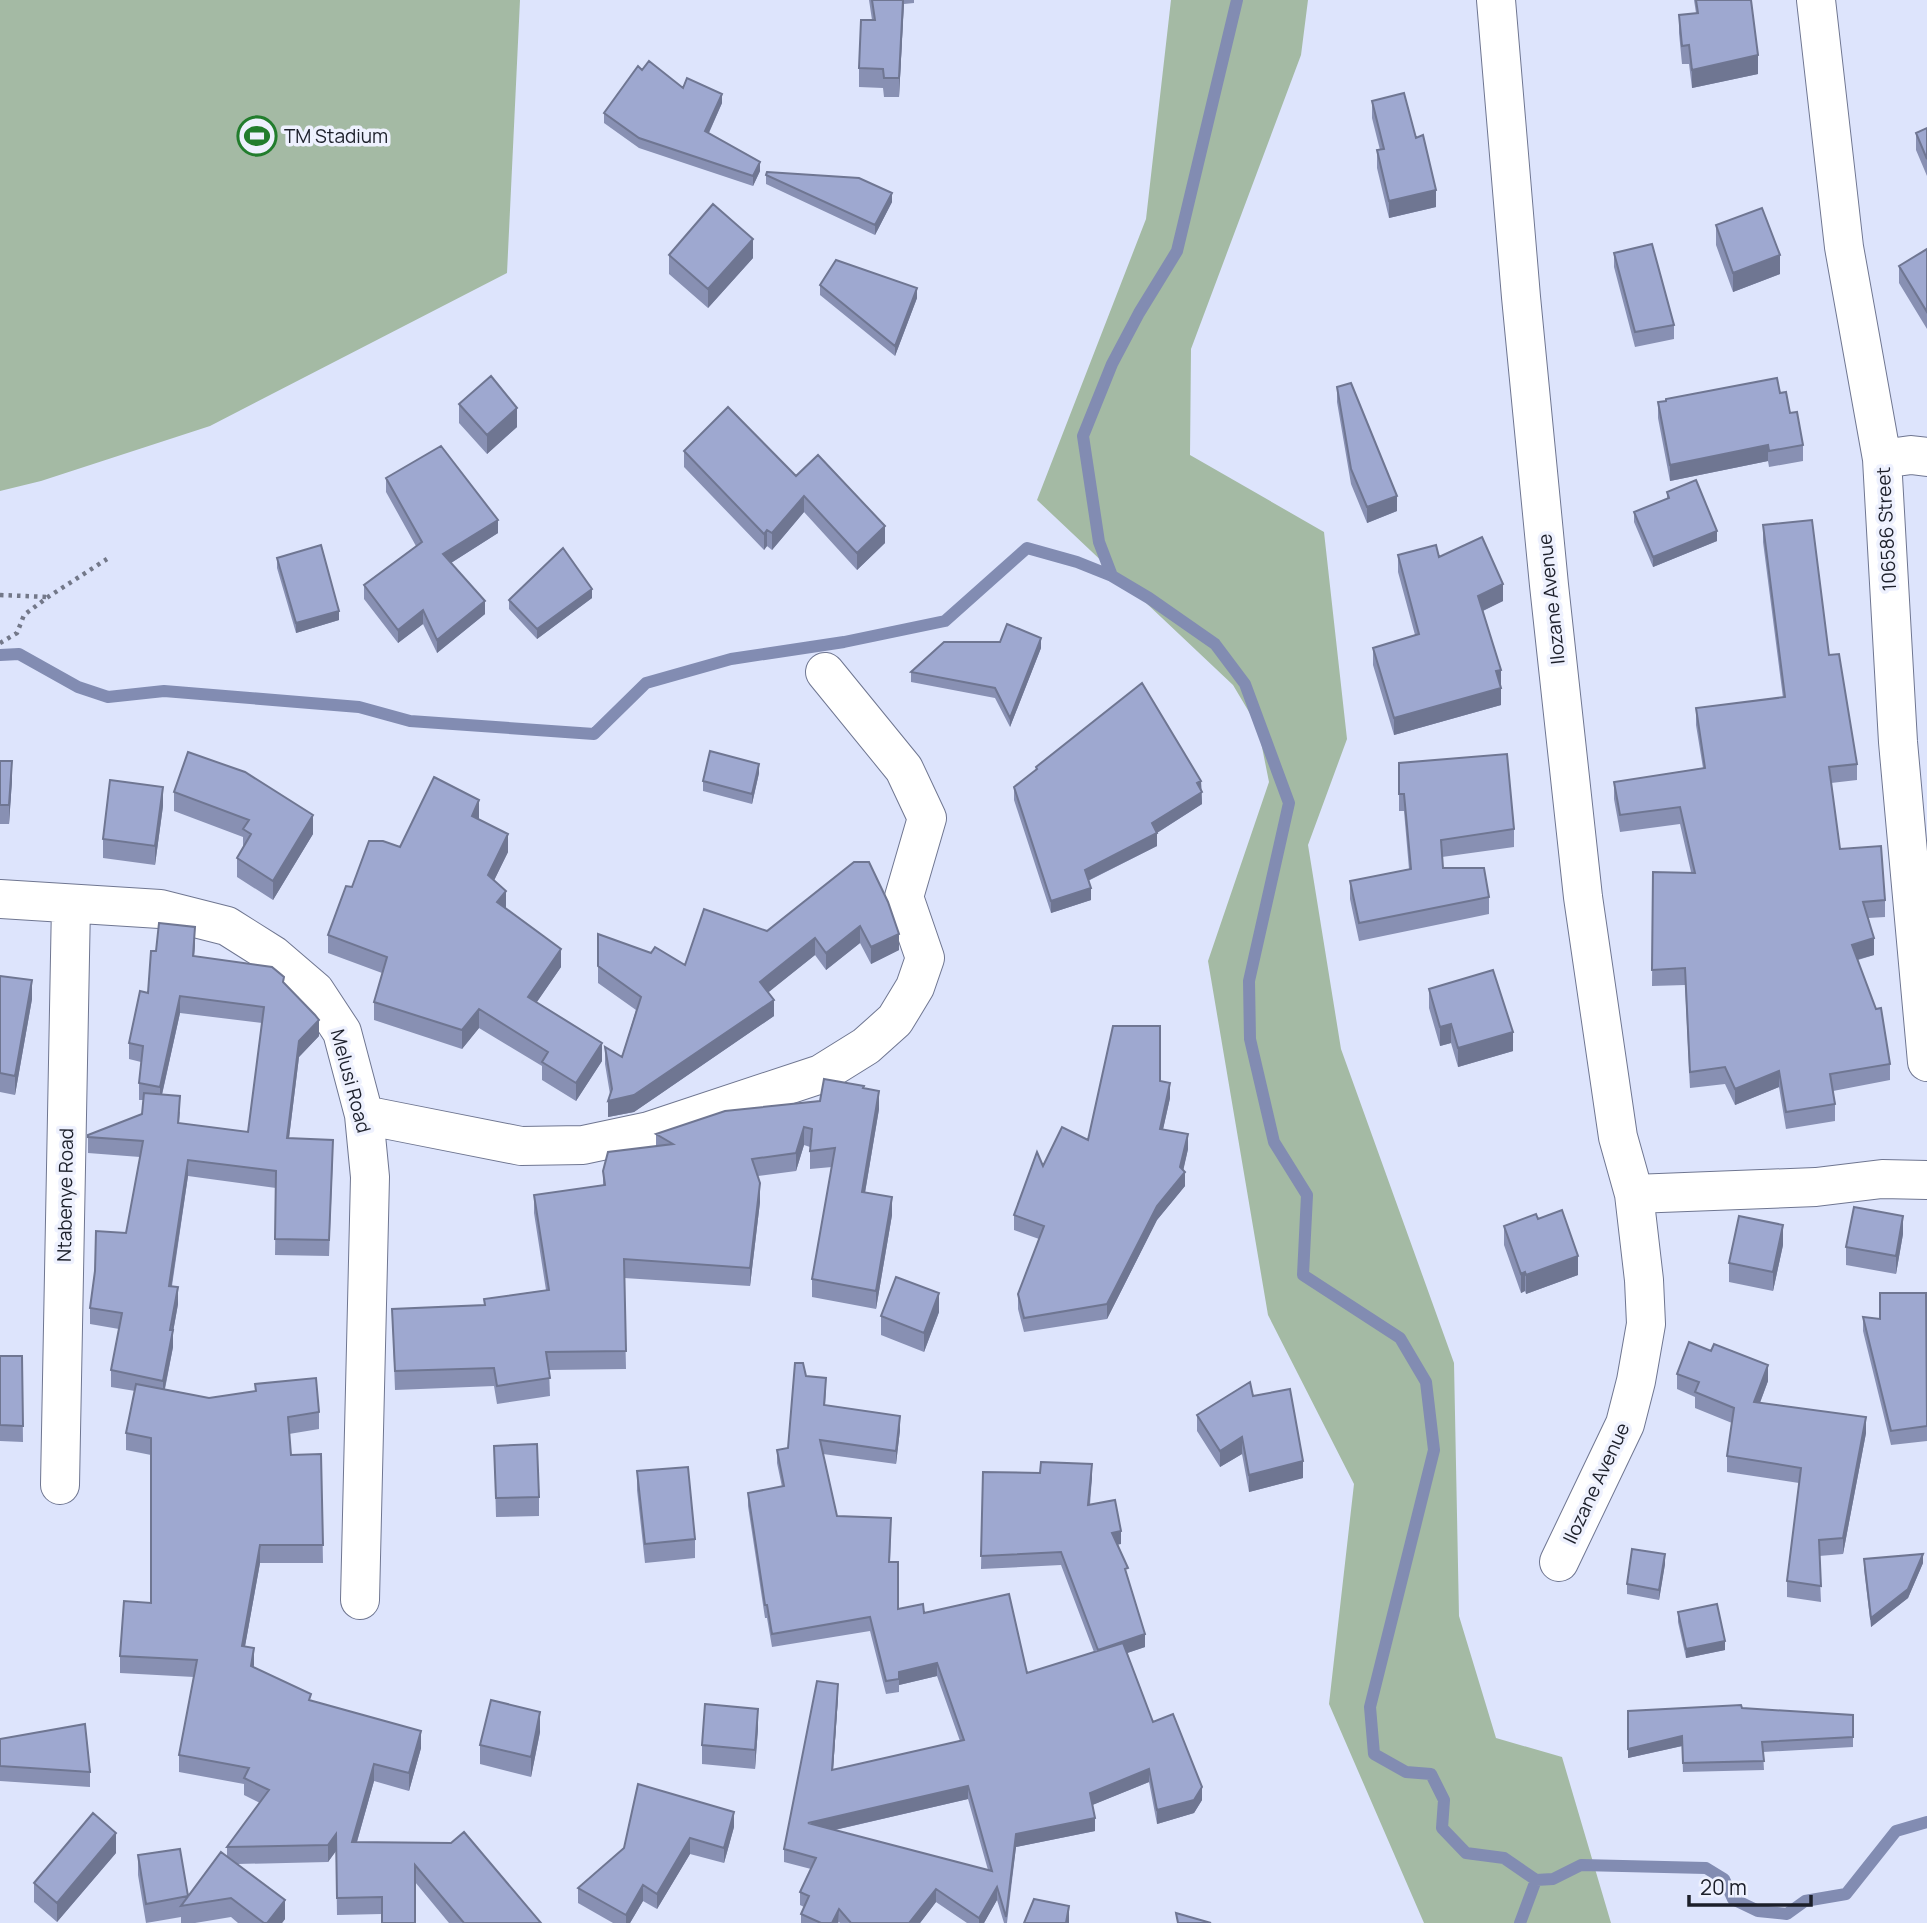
<svg xmlns="http://www.w3.org/2000/svg" width="1927" height="1923" font-family="Manrope,sans-serif">
	<style>
		.grass { fill: #a4baa4 }
		.lines { fill: none; stroke-linecap: round; stroke-linejoin: round }
		.stream { stroke: #828cb2; stroke-width: 12 }
		.minor-casing { stroke: #6f7691; stroke-width: 40 }
		.path { stroke: #737889; stroke-width: 4.5; stroke-dasharray: 3.5 5; stroke-linecap: butt }
		.minor { stroke: #fff; stroke-width: 38 }
		.wall { fill: #8890b3; fill-rule: evenodd }
		.shaded-wall { fill: #6f7692 }
		.building { fill: #9ea8d0; stroke: #6f7692; stroke-width: 2; fill-rule: evenodd }
		.labels { text-anchor: middle; dominant-baseline: central; stroke-width: 7; stroke-linejoin: round; paint-order: stroke }
		.poi-label { font-size: 19px; fill: #1c1f2a; stroke: #eef1fe; text-anchor: start }
		.street-label { font-size: 19px; fill: #1c1f2a; stroke: #eef1fe }
	</style>
	<rect width="100%" height="100%" fill="#dde4fc"/>
	<path class="grass" d="M 0,0 L 520,0 L 507,273 L 210,426 L 41,481 L 0,491 Z
		M 1171,0 L 1308,0 L 1301,55 L 1191,349 L 1190,455 L 1324,532 L 1347,739 L 1308,845 L 1341,1049 L 1454,1363 L 1459,1616 L 1496,1738 L 1562,1757 L 1611,1923 L 1424,1923 L 1329,1704 L 1354,1484 L 1268,1315 L 1208,961 L 1269,782 L 1258,727 L 1233,685 L 1037,500 L 1146,219 Z"/>
	<g class="lines">
		<path class="stream" d="M 1112,576 L 1099,542 L 1083,436 L 1112,364 L 1139,313 L 1177,251 L 1237,0
			M 0,655 L 19,654 L 78,687 L 108,697 L 164,691 L 359,707 L 410,721 L 594,734 L 646,683 L 731,659 L 844,642 L 945,621 L 1027,548 L 1077,562 L 1112,576 L 1149,598 L 1215,644 L 1245,684 L 1289,803 L 1249,981 L 1250,1039 L 1274,1142 L 1307,1195 L 1303,1275 L 1400,1338 L 1426,1382 L 1434,1450 L 1370,1707 L 1374,1754 L 1406,1772 L 1431,1774 L 1444,1800 L 1442,1828 L 1466,1853 L 1504,1858 L 1536,1880 L 1553,1879 L 1581,1865 L 1706,1868 L 1724,1879 L 1733,1899 L 1758,1911 L 1787,1914 L 1805,1901 L 1846,1894 L 1896,1831 L 1927,1822
			M 1520,1923 L 1536,1880"/>
		<g class="minor-casing">
			<path id="minor" d="M 1496,0 L 1521,297 L 1549,585 L 1583,897 L 1618,1137 L 1634,1194 L 1644,1280 L 1646,1324 L 1636,1381 L 1625,1424 L 1559,1562
				M 1816,0 L 1844,247 L 1882,459 L 1898,742 L 1927,1062
				M 1882,459 L 1911,455 L 1927,457
				M 0,899 L 160,909 L 227,926 L 273,955 L 315,991 L 342,1032 L 364,1115 L 370,1177 L 360,1600
				M 364,1115 L 521,1146 L 583,1145 L 649,1131 L 821,1074 L 866,1046 L 895,1020 L 915,987 L 925,958 L 904,897 L 927,818 L 904,769 L 825,672
				M 1634,1194 L 1816,1187 L 1882,1179 L 1927,1180
				M 60,1485 L 71,904"/>
		</g>
		<path class="path" d="M 0,595 L 48,597
			M 0,643 L 17,633 L 24,615 L 48,597 L 107,559"/>
		<use href="#minor" class="minor"/>
	</g>
	<path class="wall" d="M 869,0 L 914,0 L 914,3 L 904,4 L 899,97 L 884,97 L 883,88 L 859,87 L 859,68 L 872,20 Z
		M 1694,0 L 1751,0 L 1758,74 L 1692,88 L 1689,64 L 1682,64 L 1679,33 L 1679,15 L 1696,13 Z
		M 642,70 L 722,103 L 709,133 L 760,171 L 753,186 L 639,148 L 604,123 L 604,113 Z
		M 1372,101 L 1416,138 L 1436,207 L 1389,218 L 1377,168 L 1377,150 L 1380,150 L 1372,118 Z
		M 1927,128 L 1927,176 L 1916,150 L 1916,133 Z
		M 766,175 L 892,202 L 875,235 L 766,184 Z
		M 1716,225 L 1780,274 L 1733,292 L 1716,245 Z
		M 1927,249 L 1927,329 L 1899,283 L 1899,266 Z
		M 1614,253 L 1674,325 L 1674,339 L 1635,347 L 1614,267 Z
		M 669,255 L 753,258 L 708,308 L 669,274 Z
		M 820,285 L 917,298 L 895,356 L 820,295 Z
		M 1337,387 L 1397,511 L 1367,523 L 1351,484 L 1337,402 Z
		M 1780,393 L 1790,413 L 1803,445 L 1803,461 L 1769,467 L 1768,461 L 1670,481 L 1658,418 L 1658,402 Z
		M 459,404 L 517,427 L 487,454 L 459,423 Z
		M 684,451 L 796,476 L 885,543 L 857,570 L 804,512 L 772,550 L 767,546 L 764,550 L 684,467 Z
		M 386,478 L 498,533 L 451,563 L 485,614 L 437,653 L 423,624 L 398,643 L 364,599 L 364,585 L 416,546 L 386,492 Z
		M 1667,492 L 1717,541 L 1653,567 L 1634,522 L 1634,512 L 1667,499 Z
		M 1763,525 L 1829,655 L 1857,764 L 1857,780 L 1831,783 L 1840,849 L 1885,900 L 1885,917 L 1868,918 L 1874,955 L 1858,960 L 1890,1064 L 1890,1080 L 1833,1091 L 1835,1104 L 1835,1121 L 1786,1129 L 1779,1087 L 1735,1105 L 1725,1084 L 1690,1088 L 1685,985 L 1652,986 L 1653,872 L 1691,872 L 1680,824 L 1620,832 L 1614,799 L 1614,782 L 1703,768 L 1696,725 L 1696,708 L 1783,698 L 1763,542 Z
		M 1398,555 L 1439,557 L 1503,601 L 1483,611 L 1501,670 L 1501,705 L 1394,735 L 1373,665 L 1373,648 L 1415,635 L 1398,572 Z
		M 277,558 L 339,620 L 296,633 L 277,568 Z
		M 592,598 L 537,639 L 509,609 L 509,600 Z
		M 1041,648 L 1010,727 L 995,698 L 911,682 L 911,672 Z
		M 0,761 L 12,780 L 9,824 L 0,824 Z
		M 1399,763 L 1514,829 L 1514,847 L 1442,857 L 1443,868 L 1489,897 L 1489,914 L 1359,941 L 1350,899 L 1350,881 L 1409,869 L 1404,811 L 1399,811 Z
		M 1036,767 L 1201,781 L 1202,804 L 1157,833 L 1157,846 L 1088,881 L 1091,900 L 1051,913 L 1014,800 L 1014,787 L 1036,770 Z
		M 759,773 L 752,804 L 703,791 L 703,781 Z
		M 174,792 L 313,834 L 273,900 L 237,877 L 237,858 L 243,847 L 243,837 L 174,811 Z
		M 163,806 L 155,865 L 103,858 L 103,839 Z
		M 479,818 L 479,819 L 508,852 L 494,880 L 506,909 L 561,967 L 536,1003 L 602,1061 L 576,1101 L 542,1080 L 542,1066 L 479,1028 L 462,1049 L 374,1020 L 374,1002 L 382,973 L 328,953 L 328,935 L 352,887 L 400,847 Z
		M 854,862 L 899,950 L 871,964 L 860,943 L 826,970 L 815,955 L 768,992 L 774,1016 L 634,1112 L 608,1117 L 610,1094 L 605,1064 L 605,1047 L 622,1057 L 636,1010 L 598,983 L 598,934 L 685,965 L 767,931 Z
		M 195,943 L 194,956 L 284,983 L 319,1036 L 299,1057 L 289,1138 L 333,1156 L 329,1256 L 275,1255 L 276,1188 L 188,1176 L 172,1286 L 178,1304 L 173,1332 L 173,1347 L 165,1389 L 209,1398 L 255,1391 L 255,1384 L 319,1412 L 319,1429 L 289,1434 L 291,1455 L 321,1454 L 323,1563 L 260,1563 L 245,1646 L 254,1667 L 311,1701 L 421,1748 L 409,1791 L 374,1781 L 357,1842 L 451,1843 L 541,1923 L 449,1923 L 415,1882 L 382,1914 L 337,1915 L 336,1851 L 328,1862 L 237,1864 L 285,1919 L 282,1923 L 238,1923 L 231,1917 L 195,1923 L 181,1923 L 181,1917 L 146,1923 L 138,1875 L 138,1855 L 188,1897 L 227,1856 L 227,1847 L 260,1803 L 244,1795 L 244,1784 L 179,1772 L 179,1755 L 194,1677 L 120,1673 L 120,1656 L 151,1603 L 151,1455 L 126,1450 L 126,1433 L 135,1391 L 111,1387 L 111,1370 L 119,1329 L 90,1324 L 90,1308 L 126,1233 L 140,1157 L 88,1153 L 88,1135 L 142,1114 L 143,1100 L 139,1100 L 139,1083 L 141,1062 L 129,1059 L 129,1043 L 148,993 L 156,951 ZM 180,1013 L 262,1023 L 248,1132 L 179,1123 L 180,1112 L 162,1095 Z
		M 0,976 L 32,999 L 15,1095 L 0,1092 Z
		M 1429,989 L 1513,1051 L 1458,1067 L 1451,1043 L 1440,1046 L 1429,1008 Z
		M 1160,1081 L 1170,1098 L 1163,1129 L 1188,1149 L 1183,1170 L 1185,1186 L 1157,1220 L 1107,1319 L 1024,1332 L 1018,1309 L 1018,1294 L 1039,1239 L 1014,1230 L 1014,1215 L 1043,1166 L 1088,1140 Z
		M 864,1088 L 879,1109 L 865,1193 L 892,1215 L 876,1309 L 812,1297 L 812,1279 L 832,1167 L 810,1169 L 810,1147 L 804,1145 L 796,1171 L 758,1176 L 760,1202 L 750,1286 L 624,1278 L 626,1369 L 549,1370 L 550,1396 L 497,1404 L 494,1386 L 395,1390 L 392,1309 L 484,1305 L 484,1299 L 546,1290 L 534,1213 L 534,1195 L 603,1185 L 603,1171 L 656,1146 L 656,1134 L 820,1101 Z
		M 1538,1219 L 1578,1275 L 1526,1294 L 1525,1291 L 1521,1293 L 1504,1245 L 1504,1226 Z
		M 1903,1234 L 1896,1274 L 1846,1265 L 1846,1247 Z
		M 1783,1245 L 1773,1291 L 1729,1282 L 1729,1263 Z
		M 939,1312 L 924,1352 L 881,1335 L 881,1316 Z
		M 1863,1317 L 1927,1343 L 1927,1441 L 1891,1445 L 1863,1331 Z
		M 0,1356 L 22,1356 L 23,1442 L 0,1441 Z
		M 1677,1374 L 1768,1381 L 1760,1403 L 1866,1433 L 1843,1554 L 1819,1556 L 1821,1602 L 1787,1597 L 1787,1581 L 1799,1483 L 1727,1472 L 1727,1456 L 1732,1423 L 1695,1408 L 1695,1397 L 1677,1389 Z
		M 806,1376 L 826,1391 L 825,1406 L 900,1430 L 896,1464 L 823,1454 L 837,1516 L 891,1531 L 890,1562 L 898,1609 L 924,1613 L 1027,1673 L 1094,1652 L 1061,1565 L 981,1569 L 983,1472 L 1092,1477 L 1090,1505 L 1121,1544 L 1118,1544 L 1128,1580 L 1145,1647 L 1127,1653 L 1153,1722 L 1202,1800 L 1194,1813 L 1157,1824 L 1149,1782 L 1092,1805 L 1095,1831 L 1016,1847 L 1007,1923 L 1004,1923 L 997,1900 L 984,1923 L 967,1923 L 936,1902 L 920,1923 L 840,1923 L 839,1922 L 838,1923 L 801,1923 L 801,1914 L 804,1907 L 800,1905 L 800,1892 L 811,1869 L 784,1862 L 784,1849 L 838,1697 L 833,1770 L 960,1741 L 937,1676 L 899,1685 L 899,1692 L 886,1694 L 870,1631 L 772,1647 L 767,1618 L 765,1618 L 748,1506 L 748,1493 L 782,1487 L 777,1463 L 777,1450 L 788,1448 ZM 968,1799 L 988,1870 L 835,1830 Z
		M 1253,1396 L 1303,1478 L 1249,1492 L 1242,1454 L 1220,1467 L 1197,1431 L 1197,1415 Z
		M 494,1446 L 539,1497 L 539,1516 L 496,1517 Z
		M 637,1471 L 695,1539 L 695,1558 L 645,1563 L 637,1490 Z
		M 1864,1559 L 1923,1563 L 1908,1598 L 1871,1627 L 1864,1569 Z
		M 1665,1564 L 1659,1600 L 1627,1594 L 1627,1584 Z
		M 1678,1612 L 1725,1650 L 1686,1658 L 1678,1622 Z
		M 1742,1708 L 1853,1715 L 1853,1747 L 1763,1752 L 1764,1770 L 1683,1772 L 1682,1746 L 1628,1758 L 1628,1711 Z
		M 758,1728 L 755,1769 L 702,1764 L 702,1745 Z
		M 540,1732 L 531,1777 L 480,1764 L 480,1745 Z
		M 0,1739 L 90,1772 L 90,1787 L 0,1781 Z
		M 734,1827 L 724,1863 L 690,1854 L 657,1909 L 643,1901 L 630,1923 L 613,1923 L 578,1903 L 578,1888 L 624,1848 Z
		M 116,1853 L 57,1922 L 34,1902 L 34,1883 Z"/>
	<path class="shaded-wall" d="M 903,0 L 904,0 L 899,97 L 899,78 Z
		M 1758,55 L 1758,74 L 1692,88 L 1692,70 Z
		M 722,94 L 722,103 L 705,141 L 705,131 Z
		M 760,162 L 760,171 L 753,186 L 753,176 Z
		M 1436,190 L 1436,207 L 1389,218 L 1389,201 Z
		M 892,193 L 892,202 L 875,235 L 875,225 Z
		M 753,239 L 753,258 L 708,308 L 708,289 Z
		M 1780,255 L 1780,274 L 1733,292 L 1733,273 Z
		M 917,288 L 917,298 L 895,356 L 895,346 Z
		M 517,408 L 517,427 L 487,454 L 487,435 Z
		M 1768,445 L 1768,461 L 1670,481 L 1670,465 Z
		M 804,496 L 804,512 L 772,550 L 772,533 Z
		M 1397,496 L 1397,511 L 1367,523 L 1367,507 Z
		M 498,520 L 498,533 L 443,568 L 443,554 Z
		M 885,526 L 885,543 L 857,570 L 857,553 Z
		M 767,530 L 767,546 L 764,550 L 764,534 Z
		M 1717,531 L 1717,541 L 1653,567 L 1653,557 Z
		M 1503,584 L 1503,601 L 1478,613 L 1478,596 Z
		M 592,589 L 592,598 L 537,639 L 537,629 Z
		M 485,601 L 485,614 L 437,653 L 437,640 Z
		M 423,610 L 423,624 L 398,643 L 398,630 Z
		M 339,611 L 339,620 L 296,633 L 296,623 Z
		M 1041,638 L 1041,648 L 1010,727 L 1010,718 Z
		M 1501,670 L 1501,687 L 1496,671 Z
		M 1501,688 L 1501,705 L 1394,735 L 1394,718 Z
		M 12,761 L 12,780 L 9,824 L 9,805 Z
		M 759,764 L 759,773 L 752,804 L 752,794 Z
		M 1201,781 L 1202,804 L 1152,836 L 1152,823 L 1197,783 Z
		M 163,787 L 163,806 L 155,865 L 155,846 Z
		M 479,800 L 479,818 L 472,834 L 472,816 Z
		M 313,815 L 313,834 L 273,900 L 273,881 Z
		M 1157,833 L 1157,846 L 1085,882 L 1085,870 Z
		M 508,834 L 508,852 L 488,893 L 488,875 Z
		M 1091,888 L 1091,900 L 1051,913 L 1051,901 Z
		M 506,891 L 506,909 L 497,902 Z
		M 860,926 L 860,943 L 826,970 L 826,953 Z
		M 195,927 L 195,943 L 193,972 L 193,956 Z
		M 899,934 L 899,950 L 871,964 L 871,947 Z
		M 815,938 L 815,955 L 760,999 L 760,982 Z
		M 1874,938 L 1874,955 L 1852,961 L 1852,945 Z
		M 561,949 L 561,967 L 528,1015 L 528,997 Z
		M 32,980 L 32,999 L 15,1095 L 15,1076 Z
		M 180,996 L 180,1013 L 160,1103 L 160,1087 Z
		M 774,1000 L 774,1016 L 634,1112 L 608,1117 L 608,1101 Z
		M 479,1009 L 479,1028 L 462,1049 L 462,1030 Z
		M 319,1020 L 319,1036 L 299,1057 L 287,1154 L 287,1138 L 299,1041 Z
		M 1451,1024 L 1451,1043 L 1440,1046 L 1440,1027 Z
		M 1513,1032 L 1513,1051 L 1458,1067 L 1458,1048 Z
		M 602,1043 L 602,1061 L 576,1101 L 576,1083 Z
		M 1779,1071 L 1779,1087 L 1735,1105 L 1735,1089 Z
		M 1170,1083 L 1170,1098 L 1160,1143 L 1160,1129 Z
		M 879,1091 L 879,1109 L 862,1210 L 862,1192 Z
		M 804,1127 L 804,1145 L 796,1171 L 796,1153 Z
		M 1188,1134 L 1188,1149 L 1182,1176 L 1185,1172 L 1185,1186 L 1157,1220 L 1107,1319 L 1107,1304 L 1157,1206 L 1180,1167 Z
		M 188,1160 L 188,1176 L 169,1302 L 169,1286 Z
		M 760,1183 L 760,1202 L 750,1286 L 750,1268 Z
		M 892,1197 L 892,1215 L 876,1309 L 876,1291 Z
		M 1903,1216 L 1903,1234 L 1896,1274 L 1896,1256 Z
		M 1783,1225 L 1783,1245 L 1773,1291 L 1773,1272 Z
		M 1578,1256 L 1578,1275 L 1526,1294 L 1526,1275 Z
		M 1525,1272 L 1525,1291 L 1521,1293 L 1521,1274 Z
		M 178,1287 L 178,1304 L 173,1332 L 173,1347 L 163,1397 L 163,1381 Z
		M 939,1293 L 939,1312 L 924,1352 L 924,1333 Z
		M 1768,1365 L 1768,1381 L 1754,1418 L 1754,1402 Z
		M 900,1416 L 900,1430 L 896,1464 L 896,1451 Z
		M 1866,1417 L 1866,1433 L 1843,1554 L 1843,1538 Z
		M 1242,1437 L 1242,1454 L 1220,1467 L 1220,1451 Z
		M 1303,1461 L 1303,1478 L 1249,1492 L 1249,1475 Z
		M 1092,1464 L 1092,1477 L 1088,1518 L 1088,1505 Z
		M 1121,1531 L 1121,1544 L 1112,1546 L 1112,1533 Z
		M 260,1545 L 260,1563 L 242,1663 L 242,1646 Z
		M 1665,1554 L 1665,1564 L 1659,1600 L 1659,1590 Z
		M 1923,1554 L 1923,1563 L 1908,1598 L 1871,1627 L 1871,1618 Z
		M 1145,1634 L 1145,1647 L 1098,1663 L 1098,1650 Z
		M 1725,1641 L 1725,1650 L 1686,1658 L 1686,1649 Z
		M 254,1648 L 254,1665 L 251,1683 L 251,1666 Z
		M 937,1663 L 937,1676 L 899,1685 L 899,1672 Z
		M 838,1684 L 838,1697 L 832,1784 L 832,1770 Z
		M 758,1709 L 758,1728 L 755,1769 L 755,1750 Z
		M 540,1712 L 540,1732 L 531,1777 L 531,1757 Z
		M 421,1731 L 421,1748 L 409,1791 L 409,1773 Z
		M 1682,1736 L 1682,1746 L 1628,1758 L 1628,1749 Z
		M 374,1764 L 374,1781 L 352,1859 L 352,1842 Z
		M 1149,1769 L 1149,1782 L 1090,1806 L 1090,1793 Z
		M 968,1786 L 968,1799 L 808,1836 L 808,1823 Z
		M 1202,1787 L 1202,1800 L 1194,1813 L 1157,1824 L 1157,1810 Z
		M 734,1812 L 734,1827 L 724,1863 L 724,1848 Z
		M 1095,1818 L 1095,1831 L 1016,1847 L 1006,1923 L 1016,1834 Z
		M 116,1833 L 116,1853 L 57,1922 L 57,1903 Z
		M 336,1834 L 336,1851 L 328,1862 L 328,1845 Z
		M 690,1838 L 690,1854 L 657,1909 L 657,1894 Z
		M 643,1885 L 643,1901 L 630,1923 L 626,1923 L 626,1915 Z
		M 997,1887 L 997,1900 L 984,1923 L 979,1923 L 979,1918 Z
		M 936,1889 L 936,1902 L 920,1923 L 909,1923 Z
		M 285,1900 L 285,1919 L 282,1923 L 267,1923 Z
		M 1069,1906 L 1069,1923 L 1066,1923 Z
		M 839,1909 L 838,1923 L 832,1923 Z"/>
	<path class="building" d="M 872,0 L 903,0 L 899,78 L 884,78 L 883,69 L 859,68 L 861,20 L 875,20 Z
		M 1696,0 L 1751,0 L 1758,55 L 1692,70 L 1689,45 L 1682,46 L 1679,15 L 1698,13 Z
		M 649,61 L 683,88 L 687,78 L 722,94 L 705,131 L 760,162 L 753,176 L 639,138 L 604,113 L 638,66 L 642,70 Z
		M 1404,93 L 1416,138 L 1423,135 L 1436,190 L 1389,201 L 1377,150 L 1384,149 L 1372,101 Z
		M 1927,128 L 1927,159 L 1916,133 Z
		M 767,172 L 859,178 L 892,193 L 875,225 L 766,175 Z
		M 713,204 L 753,239 L 708,289 L 669,255 Z
		M 1762,208 L 1780,255 L 1733,273 L 1716,225 Z
		M 1652,244 L 1674,325 L 1635,332 L 1614,253 Z
		M 1927,249 L 1927,312 L 1899,266 Z
		M 836,260 L 917,288 L 895,346 L 820,285 Z
		M 491,376 L 517,408 L 487,435 L 459,404 Z
		M 1777,378 L 1780,393 L 1786,392 L 1790,413 L 1797,412 L 1803,445 L 1769,451 L 1768,445 L 1670,465 L 1658,402 L 1666,401 L 1666,399 Z
		M 1351,383 L 1397,496 L 1367,507 L 1351,469 L 1337,387 Z
		M 728,407 L 796,476 L 818,455 L 885,526 L 857,553 L 804,496 L 772,533 L 767,530 L 764,534 L 684,451 Z
		M 441,446 L 498,520 L 443,554 L 485,601 L 437,640 L 423,610 L 398,630 L 364,585 L 422,542 L 386,478 Z
		M 1696,480 L 1717,531 L 1653,557 L 1634,512 L 1669,498 L 1667,492 Z
		M 1812,520 L 1829,655 L 1839,654 L 1857,764 L 1829,767 L 1840,849 L 1881,846 L 1885,900 L 1863,902 L 1874,938 L 1852,945 L 1876,1009 L 1881,1008 L 1890,1064 L 1830,1074 L 1835,1104 L 1786,1112 L 1779,1071 L 1735,1089 L 1725,1067 L 1690,1072 L 1685,968 L 1652,970 L 1653,872 L 1695,873 L 1680,807 L 1620,815 L 1614,782 L 1705,768 L 1696,708 L 1785,697 L 1763,525 Z
		M 1482,537 L 1503,584 L 1478,596 L 1501,670 L 1496,671 L 1501,688 L 1394,718 L 1373,648 L 1419,634 L 1398,555 L 1436,545 L 1439,557 Z
		M 321,545 L 339,611 L 296,623 L 277,558 Z
		M 563,548 L 592,589 L 537,629 L 509,600 Z
		M 1007,624 L 1041,638 L 1010,718 L 995,688 L 911,672 L 944,642 L 1000,642 Z
		M 1142,683 L 1201,781 L 1197,783 L 1202,792 L 1152,823 L 1157,833 L 1085,870 L 1091,888 L 1051,901 L 1014,787 L 1037,769 L 1036,767 Z
		M 710,751 L 759,764 L 752,794 L 703,781 Z
		M 188,752 L 245,772 L 313,815 L 273,881 L 237,858 L 251,834 L 243,829 L 249,820 L 174,792 Z
		M 1507,754 L 1514,829 L 1441,840 L 1443,868 L 1484,868 L 1489,897 L 1359,923 L 1350,881 L 1411,869 L 1404,794 L 1399,794 L 1399,763 Z
		M 0,761 L 12,761 L 9,805 L 0,805 Z
		M 434,777 L 479,800 L 472,816 L 508,834 L 488,875 L 506,891 L 497,902 L 561,949 L 528,997 L 602,1043 L 576,1083 L 542,1062 L 548,1052 L 479,1009 L 462,1030 L 374,1002 L 387,957 L 328,935 L 346,886 L 352,887 L 369,841 L 383,841 L 400,847 Z
		M 110,780 L 163,787 L 155,846 L 103,839 Z
		M 854,862 L 869,862 L 888,902 L 899,934 L 871,947 L 860,926 L 826,953 L 815,938 L 760,982 L 774,1000 L 634,1095 L 608,1101 L 612,1089 L 605,1047 L 622,1057 L 641,997 L 598,966 L 598,934 L 651,953 L 655,947 L 685,965 L 704,909 L 767,931 Z
		M 159,923 L 195,927 L 193,956 L 272,967 L 284,977 L 283,982 L 315,1015 L 319,1020 L 299,1041 L 287,1138 L 333,1140 L 329,1240 L 275,1239 L 276,1171 L 188,1160 L 169,1286 L 178,1287 L 170,1330 L 173,1330 L 163,1381 L 111,1370 L 122,1313 L 90,1308 L 95,1271 L 96,1231 L 126,1233 L 143,1141 L 88,1137 L 88,1135 L 142,1114 L 144,1093 L 180,1096 L 178,1123 L 248,1132 L 264,1007 L 180,996 L 160,1087 L 139,1083 L 143,1046 L 129,1043 L 140,991 L 148,993 L 151,951 L 156,951 Z
		M 1493,970 L 1513,1032 L 1458,1048 L 1451,1024 L 1440,1027 L 1429,989 Z
		M 0,976 L 32,980 L 15,1076 L 0,1073 Z
		M 1113,1026 L 1160,1026 L 1160,1081 L 1170,1083 L 1160,1129 L 1188,1134 L 1180,1167 L 1185,1172 L 1157,1206 L 1107,1304 L 1024,1318 L 1018,1294 L 1044,1226 L 1014,1215 L 1037,1152 L 1043,1166 L 1062,1127 L 1088,1140 Z
		M 824,1079 L 864,1086 L 863,1088 L 879,1091 L 862,1192 L 892,1197 L 876,1291 L 812,1279 L 835,1148 L 810,1151 L 812,1129 L 804,1127 L 796,1153 L 752,1159 L 760,1183 L 750,1268 L 624,1259 L 626,1351 L 546,1352 L 550,1378 L 497,1386 L 494,1368 L 395,1371 L 392,1309 L 485,1305 L 484,1299 L 549,1290 L 534,1195 L 605,1185 L 603,1171 L 608,1152 L 673,1144 L 656,1134 L 725,1111 L 820,1101 Z
		M 1854,1207 L 1903,1216 L 1896,1256 L 1846,1247 Z
		M 1562,1210 L 1578,1256 L 1526,1275 L 1525,1272 L 1521,1274 L 1504,1226 L 1536,1214 L 1538,1219 Z
		M 1739,1216 L 1783,1225 L 1773,1272 L 1729,1263 Z
		M 896,1277 L 939,1293 L 924,1333 L 881,1316 Z
		M 1880,1293 L 1926,1293 L 1927,1426 L 1891,1431 L 1863,1317 L 1880,1319 Z
		M 1689,1342 L 1711,1351 L 1714,1344 L 1768,1365 L 1754,1402 L 1866,1417 L 1843,1538 L 1819,1540 L 1821,1586 L 1787,1581 L 1801,1468 L 1727,1456 L 1734,1408 L 1695,1392 L 1699,1382 L 1677,1374 Z
		M 0,1356 L 22,1356 L 23,1426 L 0,1425 Z
		M 795,1363 L 803,1363 L 806,1376 L 826,1378 L 824,1405 L 900,1416 L 896,1451 L 820,1440 L 837,1516 L 891,1518 L 889,1562 L 898,1562 L 898,1609 L 923,1604 L 924,1613 L 1009,1594 L 1027,1673 L 1123,1643 L 1153,1722 L 1173,1714 L 1202,1787 L 1194,1800 L 1157,1810 L 1149,1769 L 1090,1793 L 1095,1818 L 1016,1834 L 1006,1917 L 997,1887 L 979,1918 L 936,1889 L 909,1923 L 851,1923 L 839,1909 L 832,1923 L 821,1923 L 801,1914 L 809,1896 L 800,1892 L 816,1858 L 784,1849 L 817,1681 L 838,1684 L 832,1770 L 964,1740 L 937,1663 L 899,1672 L 899,1679 L 886,1681 L 870,1617 L 772,1634 L 767,1605 L 765,1605 L 748,1493 L 784,1486 L 777,1450 L 788,1448 ZM 968,1786 L 992,1871 L 808,1823 Z
		M 316,1378 L 319,1412 L 288,1417 L 291,1455 L 321,1454 L 323,1545 L 260,1545 L 242,1646 L 254,1648 L 251,1666 L 311,1694 L 309,1700 L 421,1731 L 409,1773 L 374,1764 L 352,1842 L 451,1843 L 464,1832 L 541,1923 L 464,1923 L 415,1865 L 415,1923 L 382,1923 L 382,1897 L 337,1898 L 336,1834 L 328,1845 L 227,1847 L 269,1790 L 244,1778 L 249,1768 L 179,1755 L 197,1660 L 120,1656 L 124,1601 L 151,1603 L 151,1438 L 126,1433 L 136,1384 L 209,1398 L 256,1391 L 255,1384 Z
		M 1250,1382 L 1253,1396 L 1290,1389 L 1303,1461 L 1249,1475 L 1242,1437 L 1220,1451 L 1197,1415 Z
		M 537,1444 L 539,1497 L 496,1498 L 494,1446 Z
		M 1041,1462 L 1092,1464 L 1088,1505 L 1115,1500 L 1121,1531 L 1112,1533 L 1128,1568 L 1125,1569 L 1145,1634 L 1098,1650 L 1061,1552 L 981,1556 L 983,1472 L 1040,1473 Z
		M 688,1467 L 695,1539 L 645,1544 L 637,1471 Z
		M 1632,1549 L 1665,1554 L 1659,1590 L 1627,1584 Z
		M 1923,1554 L 1908,1589 L 1871,1618 L 1864,1559 Z
		M 1717,1604 L 1725,1641 L 1686,1649 L 1678,1612 Z
		M 491,1700 L 540,1712 L 531,1757 L 480,1745 Z
		M 705,1704 L 758,1709 L 755,1750 L 702,1745 Z
		M 1741,1705 L 1742,1708 L 1853,1715 L 1853,1737 L 1762,1742 L 1764,1761 L 1683,1763 L 1682,1736 L 1628,1749 L 1628,1711 Z
		M 85,1724 L 90,1772 L 0,1766 L 0,1739 Z
		M 638,1784 L 734,1812 L 724,1848 L 690,1838 L 657,1894 L 643,1885 L 626,1915 L 578,1888 L 624,1848 Z
		M 93,1813 L 116,1833 L 57,1903 L 34,1883 Z
		M 180,1849 L 188,1896 L 146,1904 L 138,1855 Z
		M 221,1852 L 285,1900 L 267,1923 L 264,1923 L 231,1898 L 181,1906 Z
		M 1034,1899 L 1069,1906 L 1066,1923 L 1024,1923 Z
		M 1176,1913 L 1211,1923 L 1178,1923 Z"/>
	<defs>
		<g id="stadium-ring" transform="scale(2.0125)"><circle r="9.5" fill="#eef1fe" stroke="#227d2d" stroke-width="1.5"/><path d="M0-5a6.5 5 0 1 0 0 10a6.5 5 0 1 0 0-10ZM-3.5-1.8h7v3.6h-7Z" fill="#227d2d"/></g>
	</defs>
	<g fill-rule="evenodd">
		<use href="#stadium-ring" x="257" y="136"/>
	</g>
	<g class="labels">
		<g class="poi-label">
			<text x="284" y="136">TM Stadium</text>
		</g>
		<g class="street-label">
			<text transform="translate(1886 529) rotate(-93)">106586 Street</text>
			<text transform="translate(1551 599) rotate(-96)">Ilozane Avenue</text>
			<text transform="translate(351 1081) rotate(75)">Melusi Road</text>
			<text transform="translate(65 1195) rotate(-89)">Ntabenye Road</text>
			<text transform="translate(1596 1483) rotate(-65)">Ilozane Avenue</text>
		</g>
	</g>
	<path d="M1689 1895v10h122v-10" fill="none" stroke="#1c1f2a" stroke-width="3.5"/>
	<text x="1700" y="1895" font-size="21" fill="#1c1f2a" stroke="#eef1fe" stroke-width="5" paint-order="stroke">20 m</text>
</svg>
